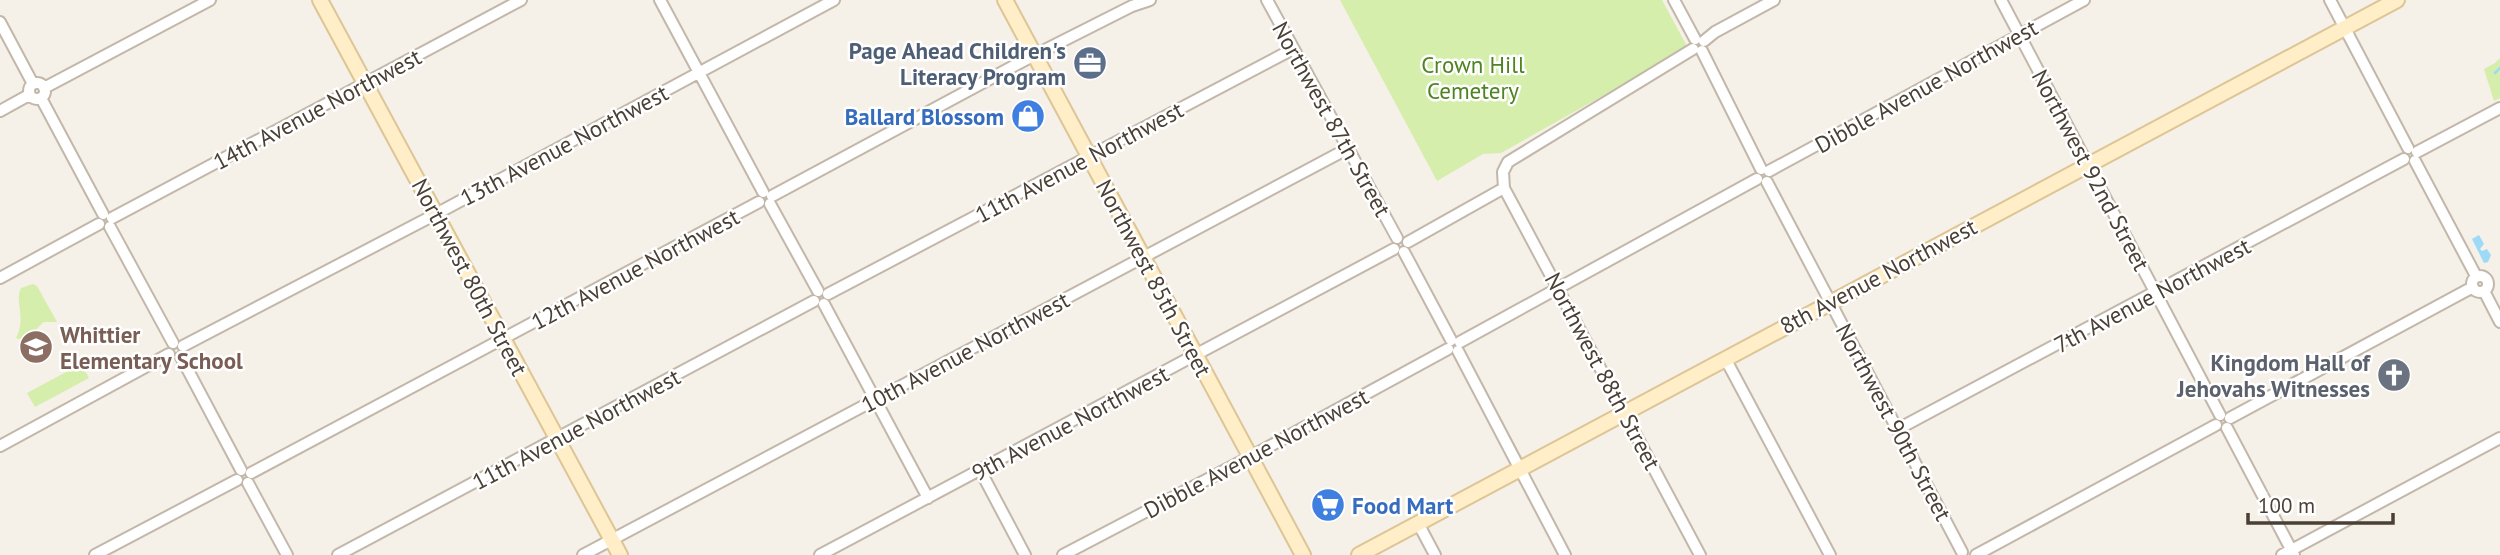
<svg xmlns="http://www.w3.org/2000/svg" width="2500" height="555" font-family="'PT Sans',sans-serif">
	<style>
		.green { fill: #d5eeac }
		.water { fill: #9edaf8 }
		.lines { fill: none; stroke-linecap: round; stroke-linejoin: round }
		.stream { stroke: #9edaf8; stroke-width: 2.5 }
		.street-casing { stroke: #c2b7a9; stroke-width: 14 }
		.secondary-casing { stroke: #ddc595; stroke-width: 18 }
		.street { stroke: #fff; stroke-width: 10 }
		.secondary { stroke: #ffeec8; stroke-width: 14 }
		.labels { text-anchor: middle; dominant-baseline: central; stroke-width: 5; stroke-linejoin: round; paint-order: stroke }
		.service-label { font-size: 23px; font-weight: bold; fill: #4e5e75; stroke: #fff; text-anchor: end }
		.park-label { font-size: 23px; fill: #4e8322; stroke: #fff }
		.street-label { font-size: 23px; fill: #4a4035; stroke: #fff }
		.shop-label { font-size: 23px; font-weight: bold; fill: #366cbe; stroke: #fff; text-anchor: end }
		.education-label { font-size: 23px; font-weight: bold; fill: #785e54; stroke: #fff; text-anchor: start }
		.worship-label { font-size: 23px; font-weight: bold; fill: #5b616d; stroke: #fff; text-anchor: end }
	</style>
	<rect width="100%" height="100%" fill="#f5f0e8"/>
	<path class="green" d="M 1340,0 L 1662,0 L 1688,48 L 1501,153 L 1483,154 L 1437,181 Z
		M 2500,58 L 2500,98 L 2494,101 L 2484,69 L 2495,63 Z
		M 33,284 L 37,286 L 57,322 L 44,322 C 33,330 33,343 16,338 C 27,316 14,303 21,288 Z
		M 81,364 L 89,378 L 35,407 L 27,393 Z"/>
	<path class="water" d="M 2479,235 L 2484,244 L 2480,249 L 2482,251 L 2487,249 L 2491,255 L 2488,262 L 2484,263 L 2472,239 Z"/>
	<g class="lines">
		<path class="stream" d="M 2495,73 L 2500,68"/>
		<g class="street-casing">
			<path id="street" d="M 660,0 L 763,192
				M 1267,0 L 1397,238
				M 1674,0 L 1695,39
				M 2001,0 L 2220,415
				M 2330,0 L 2408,148
				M 0,22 L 33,84
				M 1704,41 L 1715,32 L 1774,0
				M 1702,51 L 1761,169
				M29 91a8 8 0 1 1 16 0a8 8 0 1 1-16 0Z
				M 44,88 L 210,0
				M 41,98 L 103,214
				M 0,111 L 29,95
				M 2417,152 L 2500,108
				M 2415,161 L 2476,276
				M 1769,171 L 2084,0
				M 1767,182 L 1962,552
				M 1504,188 L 1700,555
				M 772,196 L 1025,60 L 1132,6 L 1150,0
				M 770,204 L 818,291
				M 112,218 L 521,0
				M 110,227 L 173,343
				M 1408,242 L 1504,188 L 1503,172 L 1508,162 L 1693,49
				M 1404,252 L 1451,340
				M2472 284a8 8 0 1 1 16 0a8 8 0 1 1-16 0Z
				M 0,278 L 99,224
				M 2484,291 L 2500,322
				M 828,294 L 1293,49
				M 824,304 L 928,498
				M 1460,342 L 1757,179
				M 183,346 L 436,214 L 834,0
				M 1458,351 L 1565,555
				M 181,357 L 241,470
				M 1725,358 L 1830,555
				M 2230,418 L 2473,287
				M 2227,428 L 2294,555
				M 1898,429 L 2404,159
				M 0,446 L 169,354
				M 980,470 L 1025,555
				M 251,473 L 759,202
				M 248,483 L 287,555
				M 1418,523 L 1435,555
				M 95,555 L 237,480
				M 338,555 L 814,301
				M 583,555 L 1347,149
				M 820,555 L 1394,249
				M 1063,555 L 1250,457 L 1448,349
				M 1976,555 L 2216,425
				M 2282,555 L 2500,438"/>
		</g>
		<g class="secondary-casing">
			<path id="secondary" d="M 320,0 L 620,555
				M 1005,0 L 1303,555
				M 1359,555 L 2397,0"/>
		</g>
		<use href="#street" class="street"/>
		<use href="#secondary" class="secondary"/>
	</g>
	<defs>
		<g id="office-disc" transform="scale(1.75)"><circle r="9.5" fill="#5c6f8a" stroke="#fff"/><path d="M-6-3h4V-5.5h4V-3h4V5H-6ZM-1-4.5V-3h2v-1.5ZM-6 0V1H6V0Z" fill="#fff"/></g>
		<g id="shop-disc" transform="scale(1.75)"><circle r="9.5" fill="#3f7fe0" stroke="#fff"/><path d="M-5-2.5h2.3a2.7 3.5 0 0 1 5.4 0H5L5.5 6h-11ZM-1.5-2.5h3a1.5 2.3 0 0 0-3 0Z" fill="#fff"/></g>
		<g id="school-disc" transform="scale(1.75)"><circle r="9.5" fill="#8d6e63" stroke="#fff"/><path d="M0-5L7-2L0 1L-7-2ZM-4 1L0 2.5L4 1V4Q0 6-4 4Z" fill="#fff"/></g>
		<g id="church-disc" transform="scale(1.75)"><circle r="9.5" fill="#6b7280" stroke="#fff"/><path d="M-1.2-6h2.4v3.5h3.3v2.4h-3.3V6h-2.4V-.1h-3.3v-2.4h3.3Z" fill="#fff"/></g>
		<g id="supermarket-disc" transform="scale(1.75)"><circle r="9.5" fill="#3f7fe0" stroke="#fff"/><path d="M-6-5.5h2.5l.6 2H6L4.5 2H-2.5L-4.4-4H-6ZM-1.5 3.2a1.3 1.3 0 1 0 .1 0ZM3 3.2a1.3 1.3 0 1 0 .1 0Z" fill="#fff"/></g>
	</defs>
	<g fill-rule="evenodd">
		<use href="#office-disc" x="1090" y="63"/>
		<use href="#shop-disc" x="1028" y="116"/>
		<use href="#school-disc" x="36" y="347"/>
		<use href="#church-disc" x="2394" y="375"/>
		<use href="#supermarket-disc" x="1328" y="505"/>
	</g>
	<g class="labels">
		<g class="service-label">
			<text x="1066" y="50">Page Ahead Children's<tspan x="1066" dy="26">Literacy Program</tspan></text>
		</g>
		<g class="park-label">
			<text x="1473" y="64">Crown Hill<tspan x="1473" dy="26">Cemetery</tspan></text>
		</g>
		<g class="street-label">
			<text transform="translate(1926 86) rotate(-29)">Dibble Avenue Northwest</text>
			<text transform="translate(317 109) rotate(-28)">14th Avenue Northwest</text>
			<text transform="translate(1332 119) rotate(61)">Northwest 87th Street</text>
			<text transform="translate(564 145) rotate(-28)">13th Avenue Northwest</text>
			<text transform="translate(1079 162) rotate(-28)">11th Avenue Northwest</text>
			<text transform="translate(2091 170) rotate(62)">Northwest 92nd Street</text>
			<text transform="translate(635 269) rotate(-28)">12th Avenue Northwest</text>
			<text transform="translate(1878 276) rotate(-28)">8th Avenue Northwest</text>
			<text transform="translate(470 277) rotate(62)">Northwest 80th Street</text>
			<text transform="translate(1154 278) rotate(62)">Northwest 85th Street</text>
			<text transform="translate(2152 295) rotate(-28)">7th Avenue Northwest</text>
			<text transform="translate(965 352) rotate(-28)">10th Avenue Northwest</text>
			<text transform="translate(1603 371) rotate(62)">Northwest 88th Street</text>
			<text transform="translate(1894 422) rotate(62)">Northwest 90th Street</text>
			<text transform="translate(1070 423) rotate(-28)">9th Avenue Northwest</text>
			<text transform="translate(576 429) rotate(-28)">11th Avenue Northwest</text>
			<text transform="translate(1256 453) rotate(-28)">Dibble Avenue Northwest</text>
		</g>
		<g class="shop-label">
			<text x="1004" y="116">Ballard Blossom</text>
			<text x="1352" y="505" text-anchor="start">Food Mart</text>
		</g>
		<g class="education-label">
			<text x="60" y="334">Whittier<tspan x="60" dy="26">Elementary School</tspan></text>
		</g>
		<g class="worship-label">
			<text x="2370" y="362">Kingdom Hall of<tspan x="2370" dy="26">Jehovahs Witnesses</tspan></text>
		</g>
	</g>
	<path d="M2248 513v10h145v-10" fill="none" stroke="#4a4035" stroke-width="3.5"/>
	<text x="2258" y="513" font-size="21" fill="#4a4035" stroke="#ffffff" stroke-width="5" paint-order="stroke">100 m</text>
</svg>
